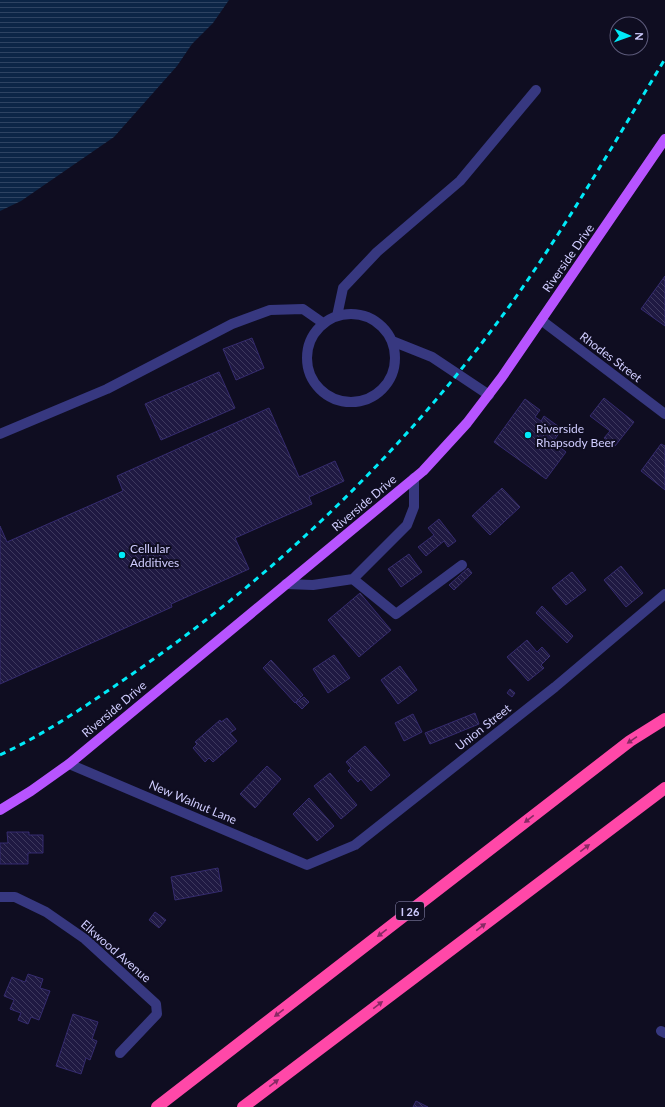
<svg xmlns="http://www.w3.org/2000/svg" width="665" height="1107" font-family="Lato,sans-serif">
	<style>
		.water { fill: url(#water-rules) }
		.building { fill: url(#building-back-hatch); stroke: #352b6e }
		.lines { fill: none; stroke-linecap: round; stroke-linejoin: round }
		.minor { stroke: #373880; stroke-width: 10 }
		.major { stroke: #b754ff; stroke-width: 10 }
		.highway { stroke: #ff48a8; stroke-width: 12 }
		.rail { stroke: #00eaf8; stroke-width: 3; stroke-dasharray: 6 5; stroke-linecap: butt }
		.oneway { fill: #872a64 }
		.poi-dot { fill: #00eaf8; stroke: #0f0d21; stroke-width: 1.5 }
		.labels { text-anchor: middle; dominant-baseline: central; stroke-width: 4; stroke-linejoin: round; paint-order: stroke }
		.shield { fill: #0f0d21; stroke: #9693bc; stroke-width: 1 }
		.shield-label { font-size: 11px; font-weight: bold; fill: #d0cdff }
		.street-label { font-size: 12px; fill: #d0cdff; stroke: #0f0d21 }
		.poi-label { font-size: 12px; fill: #d0cdff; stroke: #0f0d21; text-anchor: start }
	</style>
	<defs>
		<pattern id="water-rules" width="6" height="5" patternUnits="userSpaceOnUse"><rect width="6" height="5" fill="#0c2546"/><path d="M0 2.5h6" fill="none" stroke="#2e4362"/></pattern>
		<pattern id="building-back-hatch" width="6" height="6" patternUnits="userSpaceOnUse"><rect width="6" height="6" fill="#1f1942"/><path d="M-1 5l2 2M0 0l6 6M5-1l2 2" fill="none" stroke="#3e395e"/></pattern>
	</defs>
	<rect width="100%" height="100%" fill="#0f0d21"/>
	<path class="water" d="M 0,0 L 229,0 L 213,23 L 192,44 L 177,66 L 114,137 L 21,201 L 0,211 Z"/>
	<path class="building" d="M 665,276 L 665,326 L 641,309 Z
		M 252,338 L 264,368 L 236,380 L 223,349 Z
		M 219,372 L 235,408 L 161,440 L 145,404 Z
		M 604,398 L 634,422 L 615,446 L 604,438 L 610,431 L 590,416 Z
		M 525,399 L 540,410 L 535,417 L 541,421 L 544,416 L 562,429 L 553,442 L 566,452 L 546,479 L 494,442 Z
		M 269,408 L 299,477 L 335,461 L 344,481 L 309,497 L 312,504 L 235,538 L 249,569 L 171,604 L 172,607 L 0,684 L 0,526 L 7,542 L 123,491 L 117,476 Z
		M 661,444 L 665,446 L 665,490 L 641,471 Z
		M 502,488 L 520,507 L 490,535 L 472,516 Z
		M 439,519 L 456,541 L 448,547 L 444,541 L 426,556 L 418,547 L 434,535 L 428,528 Z
		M 409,554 L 422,572 L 401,587 L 388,569 Z
		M 621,566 L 643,593 L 626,607 L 604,580 Z
		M 468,568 L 472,573 L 454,590 L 449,585 Z
		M 572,572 L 586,590 L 566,605 L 552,588 Z
		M 360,593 L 391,630 L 359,657 L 328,620 Z
		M 542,606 L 573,636 L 567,643 L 536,613 Z
		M 527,640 L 537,652 L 542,647 L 550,656 L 541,665 L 544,668 L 528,681 L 507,657 Z
		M 334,655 L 350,678 L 328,693 L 313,669 Z
		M 271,660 L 303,695 L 295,703 L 263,668 Z
		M 400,666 L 417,690 L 398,704 L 381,680 Z
		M 510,689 L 515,693 L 512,697 L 507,693 Z
		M 304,697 L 309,702 L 302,709 L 296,703 Z
		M 475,713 L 479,724 L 430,744 L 425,733 Z
		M 413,714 L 422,732 L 404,741 L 395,723 Z
		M 227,718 L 236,729 L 230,733 L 237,741 L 213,762 L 209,758 L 205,762 L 193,748 L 197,744 L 195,742 L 220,720 L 221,722 Z
		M 365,746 L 390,775 L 371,791 L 361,779 L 358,782 L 348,771 L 351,768 L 346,762 Z
		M 267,766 L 281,779 L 255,808 L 240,794 Z
		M 330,773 L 357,805 L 341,819 L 314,786 Z
		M 309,798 L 334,826 L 317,841 L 293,814 Z
		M 7,832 L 29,832 L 29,835 L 43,835 L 43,853 L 28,853 L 28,864 L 0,864 L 0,843 L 8,843 Z
		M 218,868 L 222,891 L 175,900 L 171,877 Z
		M 155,912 L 166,920 L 159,928 L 149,920 Z
		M 28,974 L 43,979 L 40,988 L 50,991 L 39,1020 L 31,1017 L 28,1024 L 18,1020 L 21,1013 L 10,1009 L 14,1000 L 4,996 L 12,977 L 25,982 Z
		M 73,1014 L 98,1022 L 92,1039 L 97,1041 L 90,1060 L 86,1058 L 81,1074 L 56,1066 Z
		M 416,1101 L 428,1107 L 413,1107 Z"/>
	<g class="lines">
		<path class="minor" d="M307 358a44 44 0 1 1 88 0a44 44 0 1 1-88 0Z
			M 337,316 L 343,288 L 377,252 L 460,181 L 536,90
			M 541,320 L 665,414
			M 392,341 L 432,357 L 489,395
			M 0,434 L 107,389 L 232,324 L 270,310 L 303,309 L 323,323
			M 353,579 L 396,614 L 462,565
			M 286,584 L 313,585 L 353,579 L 407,525 L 414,507 L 414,478
			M 69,764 L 307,865 L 355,845 L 555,687 L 665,594
			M 0,897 L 15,897 L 46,912 L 85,939 L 156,1004 L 157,1014 L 120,1053
			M 661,1031 L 665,1033"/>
		<path class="major" d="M 0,810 L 31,791 L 69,764 L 423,471 L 467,423 L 502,377 L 665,139"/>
		<path class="highway" d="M 157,1107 L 630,741 L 665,719
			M 243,1107 L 665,788"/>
		<path class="rail" d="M 0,755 C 49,732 93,701 138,670 C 280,571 406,449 508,308 C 565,229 614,143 665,59"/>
	</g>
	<defs><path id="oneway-solid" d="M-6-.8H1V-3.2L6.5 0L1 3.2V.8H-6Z"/></defs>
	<g class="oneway">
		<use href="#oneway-solid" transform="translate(632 740) rotate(146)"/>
		<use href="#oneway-solid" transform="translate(529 819) rotate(142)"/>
		<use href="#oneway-solid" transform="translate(585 848) rotate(-37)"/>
		<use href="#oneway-solid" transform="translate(481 927) rotate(-37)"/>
		<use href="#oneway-solid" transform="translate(382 933) rotate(142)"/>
		<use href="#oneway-solid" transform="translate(378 1005) rotate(-37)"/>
		<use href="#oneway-solid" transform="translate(279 1013) rotate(142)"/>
		<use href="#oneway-solid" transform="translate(274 1083) rotate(-37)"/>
	</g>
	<g class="poi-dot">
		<circle cx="528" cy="435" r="4"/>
		<circle cx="122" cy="555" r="4"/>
	</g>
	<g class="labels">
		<rect class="shield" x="396" y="902" width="28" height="18" rx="3"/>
		<g class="shield-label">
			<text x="410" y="911">I 26</text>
		</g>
		<g class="street-label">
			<text transform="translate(568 258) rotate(-55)">Riverside Drive</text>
			<text transform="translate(611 357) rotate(37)">Rhodes Street</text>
			<text transform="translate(364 503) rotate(-40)">Riverside Drive</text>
			<text transform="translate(114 709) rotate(-40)">Riverside Drive</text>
			<text transform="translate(483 727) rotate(-38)">Union Street</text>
			<text transform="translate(193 802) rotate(23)">New Walnut Lane</text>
			<text transform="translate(116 951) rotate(41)">Elkwood Avenue</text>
		</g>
		<g class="poi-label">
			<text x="536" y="428">Riverside<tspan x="536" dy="14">Rhapsody Beer</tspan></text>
			<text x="130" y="548">Cellular<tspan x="130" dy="14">Additives</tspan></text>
		</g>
	</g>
	<g transform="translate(629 36) rotate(92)"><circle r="19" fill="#0f0d21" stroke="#5c5a7a"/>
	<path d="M0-3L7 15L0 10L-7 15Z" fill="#00eaf8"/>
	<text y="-6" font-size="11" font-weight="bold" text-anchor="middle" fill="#d0cdff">N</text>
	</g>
</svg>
